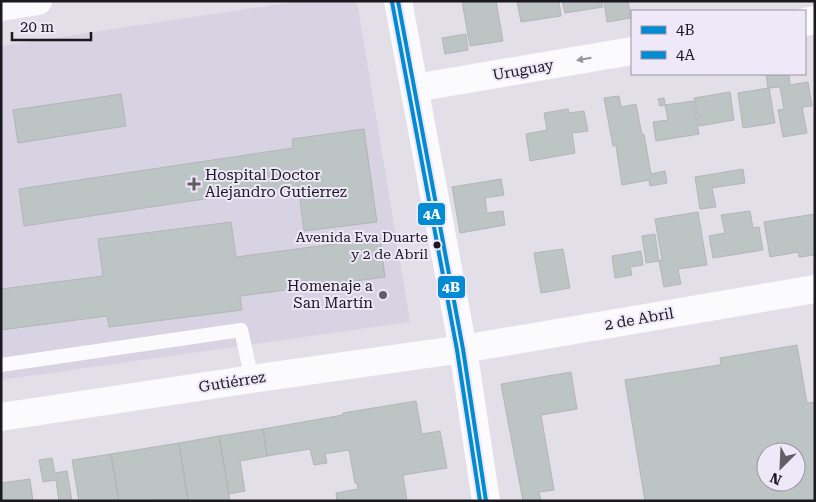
<svg xmlns="http://www.w3.org/2000/svg" width="816" height="502" font-family="'Roboto Serif',serif">
	<style>
		.built { fill: #d8d3e3 }
		.building { fill: #bcc5c4; stroke: #b3b5b7; fill-rule: evenodd }
		.lines { fill: none; stroke-linecap: round; stroke-linejoin: round }
		.lane { stroke: #fbfafc; stroke-width: 14 }
		.street { stroke: #fbfafc; stroke-width: 28 }
		.secondary { stroke: #fbfafc; stroke-width: 28 }
		.bus-1-casing { stroke: #efe8f9; stroke-width: 8 }
		.bus-2-casing { stroke: #efe8f9; stroke-width: 8 }
		.bus-1 { stroke: #008bd3; stroke-width: 4 }
		.bus-2 { stroke: #008bd3; stroke-width: 4 }
		.oneway { fill: #969599 }
		.poi-dot { fill: #615e65; stroke: #efe8f9; stroke-width: 2 }
		.bus-dot { fill: #1b191f; stroke: #efe8f9; stroke-width: 2 }
		.labels { text-anchor: middle; dominant-baseline: central; stroke-width: 4; stroke-linejoin: round; paint-order: stroke }
		.bus-label { font-size: 14px; fill: #1b191f; stroke: #efe8f9; text-anchor: end }
		.street-label { font-size: 15px; fill: #1b191f; stroke: #efe8f9 }
		.poi-label { font-size: 15px; fill: #1b191f; stroke: #efe8f9; text-anchor: start }
		.line-badge { stroke: #efe8f9; stroke-width: 2 }
		.badge-label { font-size: 14px; text-anchor: middle; font-weight: bold; fill: #fff }
	</style>
	<rect width="100%" height="100%" fill="#e2dfe8"/>
	<path class="built" d="M 300,1 L 357,1 L 410,322 L 1,380 L 1,46 Z"/>
	<path class="building" d="M 462,1 L 496,1 L 503,41 L 470,46 Z
		M 517,1 L 559,1 L 561,16 L 521,22 Z
		M 562,1 L 602,1 L 603,7 L 565,13 Z
		M 604,1 L 628,1 L 631,18 L 607,22 Z
		M 466,34 L 468,50 L 445,54 L 442,38 Z
		M 766,74 L 789,74 L 790,85 L 808,82 L 812,106 L 802,107 L 807,133 L 783,137 L 778,110 L 784,109 L 780,87 L 769,88 L 775,123 L 743,128 L 738,93 L 768,88 Z
		M 730,92 L 734,120 L 699,126 L 694,98 Z
		M 121,94 L 126,126 L 18,143 L 13,110 Z
		M 619,96 L 621,107 L 636,104 L 642,135 L 644,134 L 651,174 L 665,171 L 667,183 L 650,186 L 649,180 L 622,185 L 616,146 L 613,146 L 604,98 Z
		M 664,98 L 665,105 L 660,106 L 658,99 Z
		M 693,101 L 699,134 L 656,141 L 653,122 L 668,120 L 665,105 Z
		M 568,109 L 569,113 L 584,111 L 588,131 L 572,133 L 575,153 L 530,161 L 526,134 L 547,130 L 544,113 Z
		M 364,129 L 377,222 L 304,231 L 298,185 L 24,226 L 19,189 L 293,148 L 292,139 Z
		M 743,169 L 745,183 L 712,188 L 716,207 L 700,209 L 695,177 Z
		M 501,179 L 504,195 L 485,198 L 487,213 L 503,211 L 505,225 L 460,233 L 452,187 Z
		M 750,211 L 753,228 L 759,227 L 763,250 L 713,258 L 709,236 L 725,233 L 721,215 Z
		M 698,212 L 707,265 L 678,269 L 681,284 L 664,287 L 659,261 L 662,260 L 655,219 Z
		M 815,214 L 815,255 L 799,257 L 798,252 L 770,257 L 764,222 Z
		M 231,222 L 236,257 L 380,238 L 385,277 L 240,296 L 242,310 L 109,327 L 107,316 L 1,330 L 1,289 L 103,276 L 98,239 Z
		M 655,234 L 659,261 L 646,263 L 642,236 Z
		M 563,249 L 570,288 L 541,293 L 534,253 Z
		M 641,251 L 643,265 L 630,267 L 632,275 L 615,278 L 612,256 Z
		M 797,345 L 807,403 L 815,402 L 815,501 L 645,501 L 625,380 L 719,365 L 721,364 L 720,358 ZM 766,452 L 796,452 L 796,482 L 766,482 Z
		M 571,372 L 577,409 L 541,415 L 554,490 L 539,492 L 541,501 L 523,501 L 501,384 Z
		M 416,401 L 422,434 L 440,431 L 447,468 L 403,475 L 407,501 L 337,501 L 336,493 L 358,489 L 357,483 L 355,483 L 349,450 L 325,454 L 327,463 L 314,465 L 310,449 L 267,456 L 263,429 L 343,415 L 343,413 Z
		M 263,429 L 267,456 L 240,461 L 245,491 L 229,494 L 219,436 Z
		M 219,436 L 230,501 L 188,501 L 179,443 Z
		M 179,443 L 188,500 L 119,501 L 111,454 Z
		M 111,454 L 119,501 L 79,501 L 72,460 Z
		M 52,458 L 55,473 L 67,471 L 72,501 L 59,501 L 56,480 L 43,482 L 39,460 Z
		M 30,479 L 33,501 L 1,501 L 1,483 Z"/>
	<g class="lines">
		<path class="lane" d="M 1,365 L 241,330 L 252,379"/>
		<path class="street" d="M 1,7 L 38,1
			M 805,22 L 815,20
			M 415,88 L 632,51
			M 1,417 L 252,379 L 463,349"/>
		<path class="secondary" d="M 398,1 L 463,349 L 486,501
			M 463,349 L 815,289"/>
		<g class="bus-1-casing">
			<path id="bus-1" d="M 398,1 L 463,349 L 486,501"/>
		</g>
		<g class="bus-2-casing">
			<path id="bus-2" d="M 392,2 L 457,350 L 480,501"/>
		</g>
		<use href="#bus-1" class="bus-1"/>
		<use href="#bus-2" class="bus-2"/>
	</g>
	<defs><path id="oneway-solid" d="M-6-.8H1V-3.2L6.5 0L1 3.2V.8H-6Z" transform="scale(1.25)"/></defs>
	<use class="oneway" href="#oneway-solid" transform="translate(584 59) rotate(170)"/>
	<g class="poi-dot">
		<path d="M191.5 176.5h5v5h5v5h-5v5h-5v-5h-5v-5h5z"/>
		<circle cx="383" cy="295" r="5"/>
	</g>
	<circle class="bus-dot" cx="437" cy="245" r="4.5"/>
	<g class="labels">
		<g class="bus-label">
			<text x="428" y="237">Avenida Eva Duarte<tspan x="428" dy="17">y 2 de Abril</tspan></text>
		</g>
		<g class="street-label">
			<text transform="translate(523 70) rotate(-10)">Uruguay</text>
			<text transform="translate(639 319) rotate(-10)">2 de Abril</text>
			<text transform="translate(232 382) rotate(-9)">Gutiérrez</text>
		</g>
		<g class="poi-label">
			<text x="205" y="175">Hospital Doctor<tspan x="205" dy="17">Alejandro Gutierrez</tspan></text>
			<text x="373" y="286" text-anchor="end">Homenaje a<tspan x="373" dy="17">San Martín</tspan></text>
		</g>
	</g>
	<g class="line-badge">
		<rect x="417" y="202" width="29" height="24" rx="5" fill="#008bd3"/>
		<rect x="437" y="275" width="29" height="24" rx="5" fill="#008bd3"/>
	</g>
	<g class="badge-label">
		<text x="432" y="219">4A</text>
		<text x="451" y="292">4B</text>
	</g>
	<rect width="816" height="502" fill="none" stroke="#1b191f" stroke-width="5"/>
	<rect x="631" y="10" width="175" height="65" fill="#efe8f9" stroke="#9a95a2"/>
	<rect x="641" y="26" width="25" height="8" fill="#008bd3" stroke="#9a95a2"/>
	<text x="676" y="35" font-size="15" fill="#1b191f">4B</text>
	<rect x="641" y="51" width="25" height="8" fill="#008bd3" stroke="#9a95a2"/>
	<text x="676" y="60" font-size="15" fill="#1b191f">4A</text>
	<g transform="translate(781 467) rotate(204)"><circle r="24" fill="#efe8f9" stroke="#9a95a2"/>
	<path d="M0-4L9 19L0 12L-9 19Z" fill="#615e65"/>
	<text y="-8" font-size="14" font-weight="bold" text-anchor="middle" fill="#1b191f">N</text>
	</g>
	<path d="M12 32v8h79v-8" fill="none" stroke="#1b191f" stroke-width="2.5"/>
	<text x="20" y="32" font-size="15" fill="#1b191f" stroke="#efe8f9" stroke-width="4" paint-order="stroke">20 m</text>
</svg>
